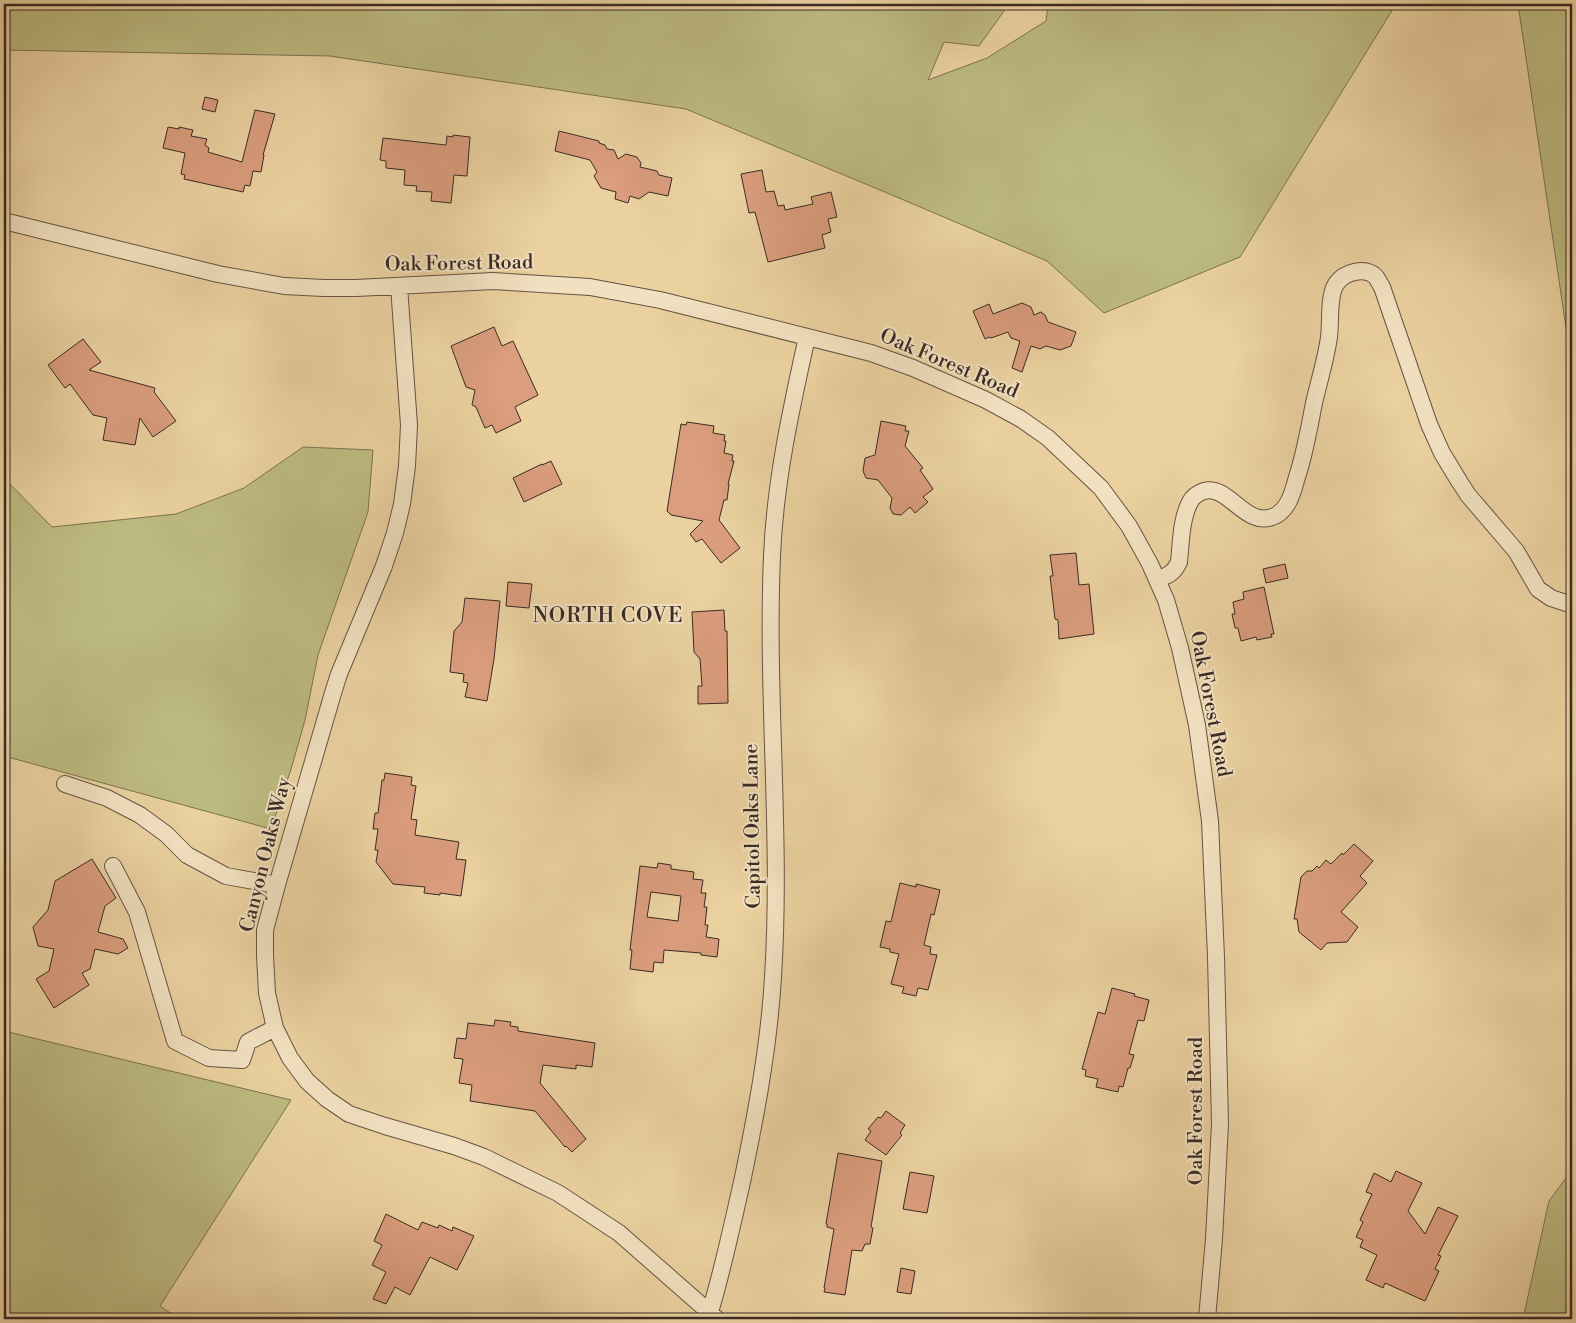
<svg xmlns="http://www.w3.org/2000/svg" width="1576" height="1323" font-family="'Libre Bodoni',serif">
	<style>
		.green { fill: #bcba80; stroke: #7b7252 }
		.building { fill: #da9d7d; stroke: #3a2b25; fill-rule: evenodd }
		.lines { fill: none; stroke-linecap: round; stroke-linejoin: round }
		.minor-casing { stroke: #665444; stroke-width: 18 }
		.minor { stroke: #f2e1c1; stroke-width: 16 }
		.labels { text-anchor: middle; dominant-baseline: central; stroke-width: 4; stroke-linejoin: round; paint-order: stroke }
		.street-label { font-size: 20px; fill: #3a2b25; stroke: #f2e1c1 }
		.neighbourhood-label { font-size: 21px; letter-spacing: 1px; fill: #3a2b25; stroke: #f2e1c1 }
	</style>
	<rect width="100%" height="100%" fill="#ebd1a0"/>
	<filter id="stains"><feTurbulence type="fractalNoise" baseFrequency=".004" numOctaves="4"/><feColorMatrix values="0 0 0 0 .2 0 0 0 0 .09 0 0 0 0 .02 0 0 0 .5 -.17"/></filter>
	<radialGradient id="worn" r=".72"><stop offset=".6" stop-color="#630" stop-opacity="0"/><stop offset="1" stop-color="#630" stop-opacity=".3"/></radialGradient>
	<path class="green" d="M 4,4 L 1009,4 L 979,46 L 944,42 L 928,80 L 987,58 L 1046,21 L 1048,4 L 1396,4 L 1240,257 L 1104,313 L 1047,261 L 899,198 L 686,109 L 330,56 L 4,50 Z
		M 1518,4 L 1572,4 L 1572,368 Z
		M 303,447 L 373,450 L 368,512 L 318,655 L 305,720 L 292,766 L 271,829 L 4,756 L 4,478 L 52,527 L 176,514 L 244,488 Z
		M 4,1031 L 291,1100 L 160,1306 L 179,1319 L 4,1319 Z
		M 1572,1170 L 1572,1319 L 1523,1319 L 1549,1201 Z"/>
	<path class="building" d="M 205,97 L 218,100 L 215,112 L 202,109 Z
		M 255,110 L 275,114 L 263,155 L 264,155 L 261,172 L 253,171 L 250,186 L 245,185 L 243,192 L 184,179 L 185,175 L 181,174 L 185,153 L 163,148 L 168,127 L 179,129 L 179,127 L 193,130 L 191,136 L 207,139 L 205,145 L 209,148 L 208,152 L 242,162 Z
		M 559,131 L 599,141 L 599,143 L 605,145 L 607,149 L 614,150 L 618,159 L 626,154 L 637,157 L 641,163 L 640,167 L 657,171 L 659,175 L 672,178 L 668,196 L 649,192 L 639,199 L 630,196 L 628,203 L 615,199 L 616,192 L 601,188 L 594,176 L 597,172 L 590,160 L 555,151 Z
		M 453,135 L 470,137 L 467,176 L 454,175 L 451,203 L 431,201 L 432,192 L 416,191 L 417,186 L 404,185 L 405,170 L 386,168 L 386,161 L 380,160 L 383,138 L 446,145 L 447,136 L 453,137 Z
		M 762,170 L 766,192 L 774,191 L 778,206 L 784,205 L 785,210 L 813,204 L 811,197 L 831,192 L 837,217 L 828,219 L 831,232 L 822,235 L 825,248 L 768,262 L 755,212 L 749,213 L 741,174 Z
		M 1022,303 L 1031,307 L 1034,315 L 1041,312 L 1045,315 L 1048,322 L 1076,332 L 1071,346 L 1060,350 L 1046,346 L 1040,349 L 1031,346 L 1022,372 L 1012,368 L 1020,341 L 1011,338 L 1008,332 L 991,338 L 989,337 L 985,339 L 973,311 L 989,304 L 993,314 Z
		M 494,327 L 502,346 L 513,341 L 538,395 L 515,407 L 521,421 L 496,433 L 492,425 L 485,428 L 476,407 L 472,405 L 475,390 L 466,387 L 451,346 Z
		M 83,339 L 101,362 L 89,370 L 155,388 L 154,392 L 176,421 L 153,437 L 140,418 L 135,445 L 103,440 L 107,418 L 93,415 L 70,384 L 65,388 L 48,365 Z
		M 881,421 L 906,426 L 905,431 L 909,431 L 905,446 L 923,468 L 920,470 L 933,489 L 923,497 L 928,502 L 915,513 L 910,507 L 901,515 L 893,514 L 890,508 L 892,498 L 878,480 L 866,478 L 863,471 L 865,458 L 875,455 Z
		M 687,422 L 714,426 L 713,433 L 725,435 L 724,441 L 726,441 L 724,453 L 733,455 L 732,461 L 734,461 L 728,484 L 729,484 L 727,500 L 724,500 L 719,520 L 740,548 L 721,563 L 702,539 L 696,542 L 690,534 L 703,521 L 671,515 L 667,511 L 681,424 L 686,425 Z
		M 551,461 L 562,484 L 524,502 L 513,478 L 542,464 L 542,465 Z
		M 1076,553 L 1079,585 L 1089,584 L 1094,634 L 1059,639 L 1058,620 L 1055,619 L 1050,576 L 1053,576 L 1050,555 Z
		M 1285,564 L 1288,578 L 1266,583 L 1263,569 Z
		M 508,582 L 532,584 L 529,608 L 506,606 Z
		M 1264,587 L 1274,634 L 1271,634 L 1272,637 L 1257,640 L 1256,637 L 1241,641 L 1238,628 L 1235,628 L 1232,614 L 1235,614 L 1233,602 L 1244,599 L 1243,592 Z
		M 465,598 L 500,601 L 494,659 L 487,701 L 465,697 L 468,683 L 463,682 L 464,674 L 450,672 L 454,631 L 462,622 Z
		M 724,610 L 725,631 L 727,631 L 728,703 L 698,704 L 698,686 L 702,686 L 700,659 L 694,652 L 692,612 Z
		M 385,773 L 412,777 L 411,785 L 416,786 L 411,819 L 417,820 L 415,835 L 459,842 L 456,859 L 466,860 L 461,896 L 440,893 L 440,895 L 424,893 L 425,887 L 393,884 L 376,862 L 378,850 L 375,850 L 378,829 L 373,829 L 375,813 L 378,813 L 382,780 L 384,780 Z
		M 1354,844 L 1373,861 L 1360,876 L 1367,883 L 1341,912 L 1358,927 L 1347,942 L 1327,943 L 1321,950 L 1299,932 L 1297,919 L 1294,919 L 1301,877 L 1307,871 L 1312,871 L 1317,866 L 1319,868 L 1326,860 L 1331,864 L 1342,853 L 1343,855 Z
		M 92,859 L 116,898 L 105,906 L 98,932 L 123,939 L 128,948 L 118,954 L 95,949 L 90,969 L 82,973 L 89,985 L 54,1008 L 36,979 L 49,971 L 54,949 L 38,946 L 33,927 L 48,910 L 55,881 Z
		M 658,863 L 671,865 L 671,869 L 694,872 L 693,879 L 703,880 L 701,893 L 706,893 L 704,907 L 707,907 L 705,925 L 708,925 L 706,937 L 719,939 L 717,957 L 701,955 L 701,953 L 664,950 L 663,963 L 654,962 L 653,972 L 630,969 L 632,950 L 630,950 L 640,866 L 657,868 ZM 651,892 L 681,896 L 678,921 L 647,917 Z
		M 900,883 L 916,887 L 916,884 L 940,890 L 934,915 L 931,914 L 924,945 L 931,947 L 930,954 L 937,955 L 928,990 L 918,988 L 916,996 L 902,993 L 904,987 L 891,984 L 899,954 L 890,952 L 890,949 L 880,947 L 886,921 L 891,922 Z
		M 1112,988 L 1135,994 L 1134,996 L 1149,1000 L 1144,1021 L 1138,1020 L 1129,1054 L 1134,1055 L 1130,1068 L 1128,1068 L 1123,1087 L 1119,1086 L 1118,1092 L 1096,1087 L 1098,1079 L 1085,1076 L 1086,1070 L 1082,1069 L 1098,1012 L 1105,1014 Z
		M 495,1020 L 511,1022 L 510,1026 L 518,1027 L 518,1031 L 595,1043 L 592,1067 L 576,1065 L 576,1069 L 543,1065 L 540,1083 L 586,1139 L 572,1152 L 566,1146 L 565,1147 L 535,1111 L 470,1101 L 472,1085 L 459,1083 L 463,1059 L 454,1058 L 457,1038 L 466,1039 L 468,1023 L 494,1026 Z
		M 886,1111 L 905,1125 L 900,1133 L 902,1135 L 886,1155 L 865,1140 L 871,1131 L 868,1129 L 878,1117 L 881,1118 Z
		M 838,1153 L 882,1161 L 871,1227 L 873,1228 L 870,1244 L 865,1244 L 862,1251 L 852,1250 L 845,1295 L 824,1292 L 825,1288 L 824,1288 L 834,1229 L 827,1227 L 827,1224 L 826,1224 Z
		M 1396,1171 L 1422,1183 L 1408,1211 L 1425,1234 L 1438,1207 L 1458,1216 L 1438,1255 L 1441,1256 L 1435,1269 L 1439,1271 L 1425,1301 L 1385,1283 L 1383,1288 L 1366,1280 L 1377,1255 L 1360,1247 L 1363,1240 L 1356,1237 L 1363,1222 L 1360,1220 L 1372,1194 L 1366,1192 L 1374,1173 L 1391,1182 Z
		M 910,1172 L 934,1176 L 927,1213 L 903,1209 Z
		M 386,1214 L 418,1230 L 422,1222 L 438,1228 L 439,1225 L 452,1231 L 453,1227 L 474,1236 L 457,1270 L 430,1257 L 410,1295 L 395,1287 L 386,1304 L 373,1299 L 386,1272 L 372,1265 L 382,1245 L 374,1241 Z
		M 901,1268 L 915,1271 L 911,1294 L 897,1292 Z"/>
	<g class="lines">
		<g class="minor-casing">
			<path id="minor" d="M 4,221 L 218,274 L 284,286 L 324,288 L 356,288 L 493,281 L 590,287 L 660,300 L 871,353 L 913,368 L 986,400 L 1021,419 L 1048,438 L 1101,488 L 1129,526 L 1150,564 L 1166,600 L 1180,648 L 1197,725 L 1210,821 L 1216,957 L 1220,1124 L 1214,1239 L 1207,1319
				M 399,286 L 409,425 L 407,466 L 402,504 L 395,533 L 384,566 L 339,674 L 333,693 L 277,885 L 265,930 L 265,955 L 267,993 L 275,1028 L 290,1058 L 307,1081 L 327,1099 L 349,1114 L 385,1126 L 454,1146 L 484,1157 L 558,1193 L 619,1233 L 717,1319
				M 1157,579 C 1168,576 1174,573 1179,562 C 1181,543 1181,519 1190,502 C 1193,496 1198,493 1204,491 C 1228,484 1245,527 1272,517 C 1288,512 1293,492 1297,477 C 1305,453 1309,428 1314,403 C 1319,381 1326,359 1329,337 C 1331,322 1328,296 1336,284 C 1344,272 1365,266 1376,277 C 1378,280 1380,284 1382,287 L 1429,424 L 1442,453 L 1459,481 L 1468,495 L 1516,551 L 1538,589 L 1551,598 L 1572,605
				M 65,784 L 107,798 L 140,815 L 166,834 L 187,855 L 226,876 L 277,885
				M 113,866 L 137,912 L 175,1041 L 209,1058 L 242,1060 L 248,1042 L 275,1028
				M 710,1312 C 723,1269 732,1226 742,1182 C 756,1115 769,1046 773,977 C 782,837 766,696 772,556 C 775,482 791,409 807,337"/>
		</g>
		<use href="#minor" class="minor"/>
	</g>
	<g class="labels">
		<g class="street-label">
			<text transform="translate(459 264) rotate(-1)">Oak Forest Road</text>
			<text transform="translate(949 364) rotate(23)">Oak Forest Road</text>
			<text transform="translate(1210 704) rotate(79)">Oak Forest Road</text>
			<text transform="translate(753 826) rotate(-91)">Capitol Oaks Lane</text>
			<text transform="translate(266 855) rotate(-76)">Canyon Oaks Way</text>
			<text transform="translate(1196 1111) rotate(-90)">Oak Forest Road</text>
		</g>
		<g class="neighbourhood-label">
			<text x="608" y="616">NORTH COVE</text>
		</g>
	</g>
	<rect width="1576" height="1323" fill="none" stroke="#ebd1a0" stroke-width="20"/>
	<rect x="5" y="5" width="1566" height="1313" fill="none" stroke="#3a2b25" stroke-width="2.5"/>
	<rect x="10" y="10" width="1556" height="1303" fill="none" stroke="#3a2b25"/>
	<rect width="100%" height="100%" filter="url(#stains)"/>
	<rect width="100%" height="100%" fill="url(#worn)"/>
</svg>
